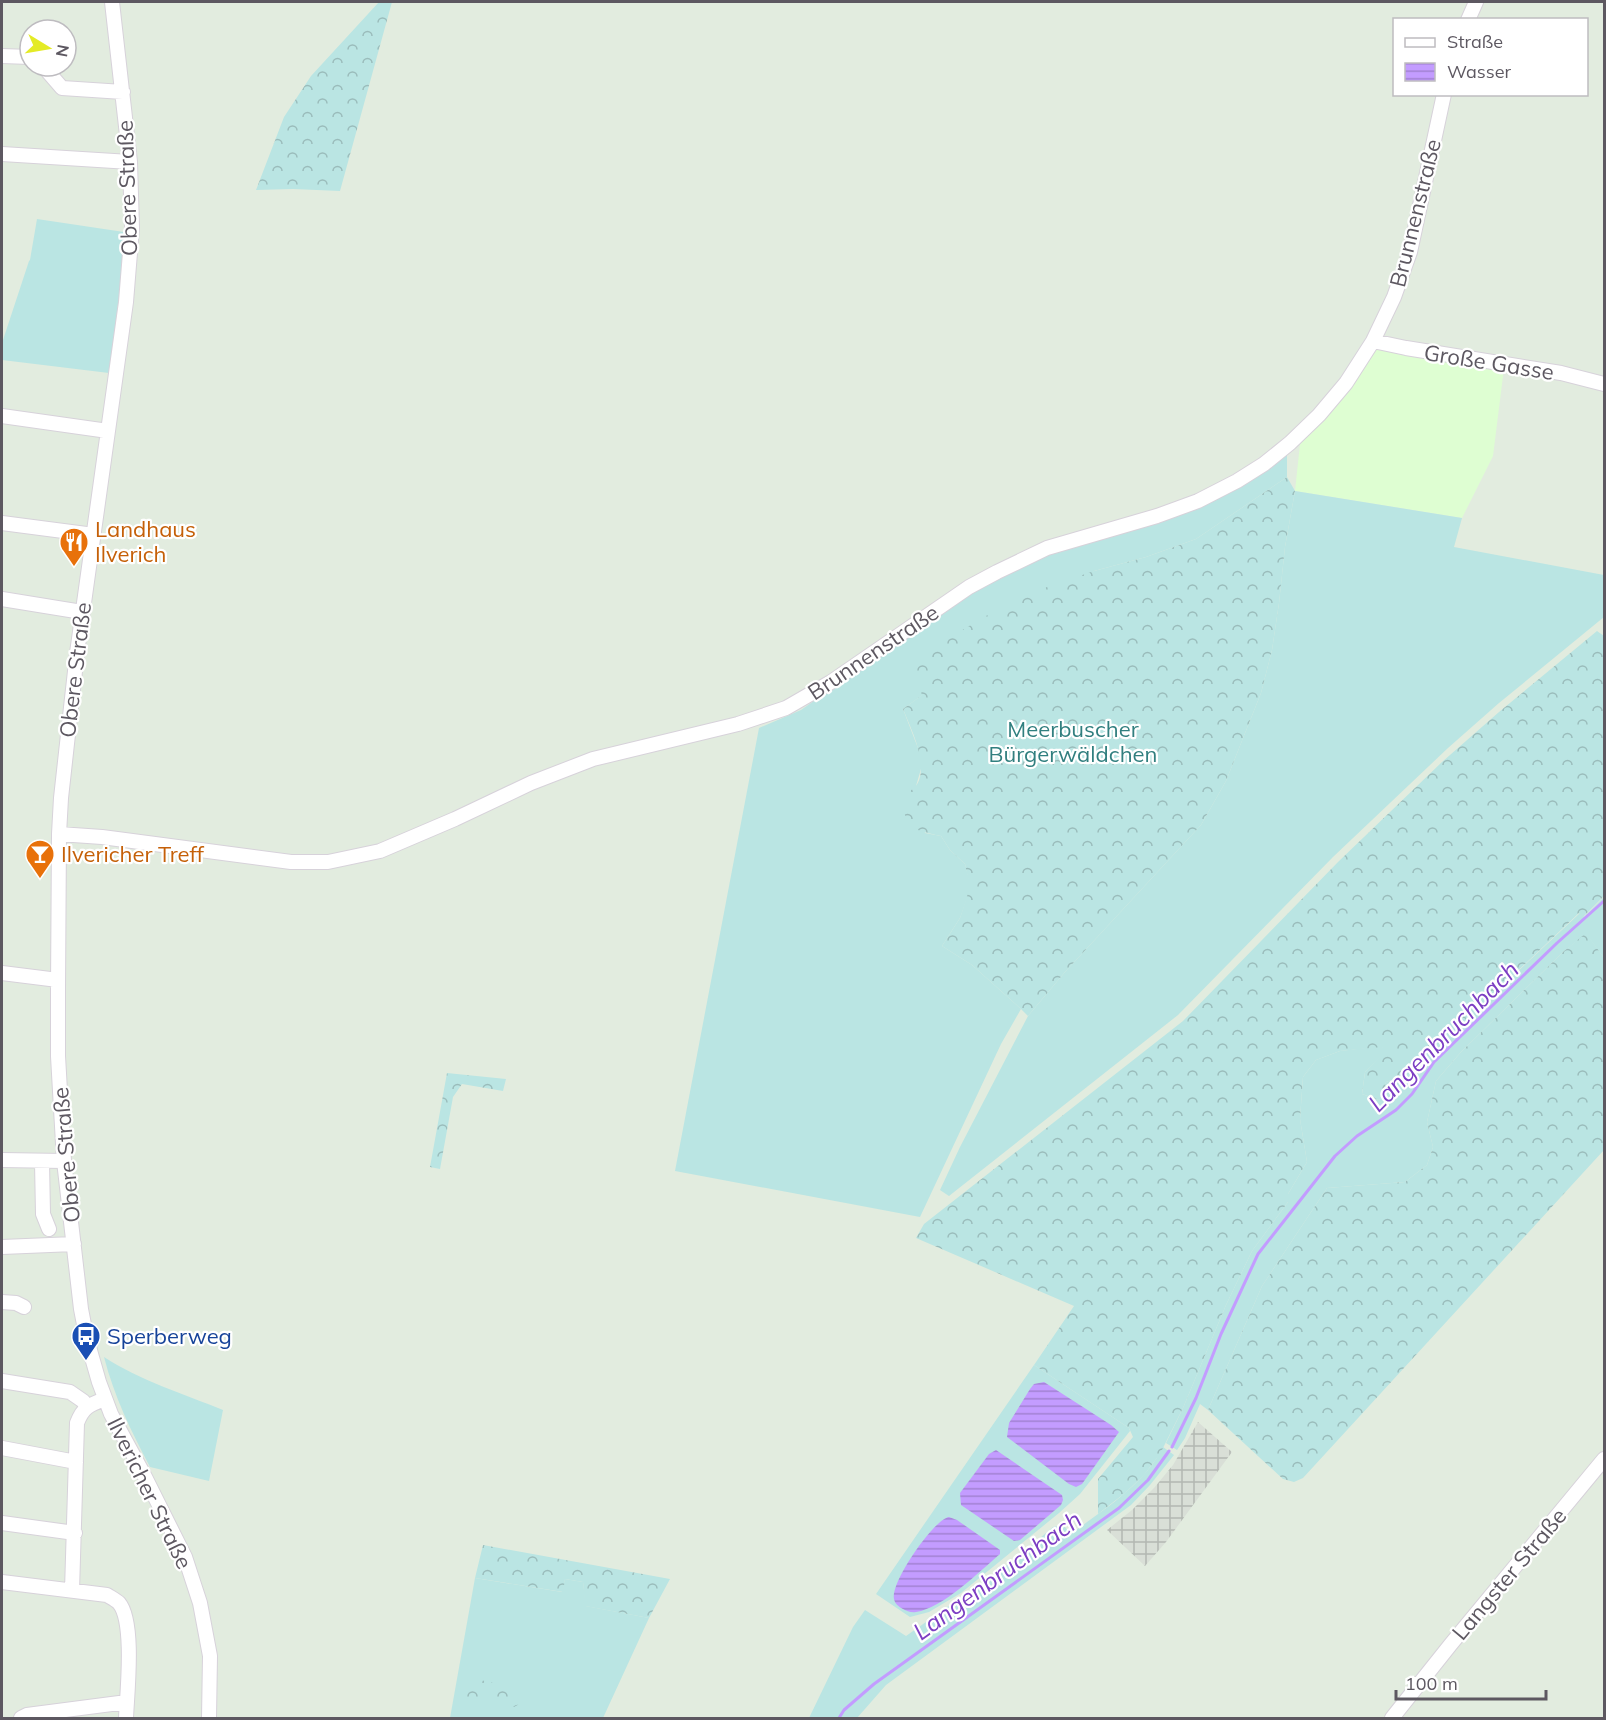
<svg xmlns="http://www.w3.org/2000/svg" width="1606" height="1720" font-family="Mulish,sans-serif">
	<style>
		.commercial { fill: #defed2 }
		.industrial { fill: url(#industrial-grid) }
		.grass { fill: #bae5e3 }
		.forest { fill: url(#forest-crowns) }
		.water { fill: url(#water-rules) }
		.lines { fill: none; stroke-linecap: round; stroke-linejoin: round }
		.stream { stroke: #c39cff; stroke-width: 3 }
		.minor-casing { stroke: #d7d2da; stroke-width: 16 }
		.minor { stroke: #fff; stroke-width: 14 }
		.labels { text-anchor: middle; dominant-baseline: central; stroke-width: 4.5; stroke-linejoin: round; paint-order: stroke }
		.street-label { font-size: 22px; fill: #5d5861; stroke: #fff }
		.food-label { font-size: 22px; fill: #c56008; stroke: #fff; text-anchor: start }
		.park-label { font-size: 22px; fill: #317f7f; stroke: #fff }
		.transit-label { font-size: 22px; fill: #164399; stroke: #fff; text-anchor: start }
		.water-label { font-size: 24px; font-style: italic; fill: #7c3ec3; stroke: #fff }
	</style>
	<defs>
		<pattern id="industrial-grid" width="8" height="8" patternUnits="userSpaceOnUse" patternTransform="scale(1.5)"><rect width="8" height="8" fill="#d9dfd7"/><path d="M0 4h8M4 0v8" fill="none" stroke="#b3b8b2"/></pattern>
		<pattern id="forest-crowns" width="20" height="18" patternUnits="userSpaceOnUse" patternTransform="scale(1.5)"><rect width="20" height="18" fill="#bae5e3"/><path d="M2 6a3 3 0 1 1 6 0M12 15a3 3 0 1 1 6 0" fill="none" stroke="#9abcbb"/></pattern>
		<pattern id="water-rules" width="6" height="5" patternUnits="userSpaceOnUse" patternTransform="scale(1.5)"><rect width="6" height="5" fill="#c39cff"/><path d="M0 2.5h6" fill="none" stroke="#a282d2"/></pattern>
	</defs>
	<rect width="100%" height="100%" fill="#e2ecdf"/>
	<path class="commercial" d="M 1376,348 L 1504,368 L 1493,456 L 1462,518 L 1295,491 L 1300,444 L 1351,386 Z"/>
	<path class="industrial" d="M 1198,1422 L 1232,1452 L 1166,1542 L 1145,1566 L 1107,1530 L 1132,1510 L 1154,1488 L 1173,1465 Z"/>
	<path class="grass" d="M 37,219 L 124,232 L 120,289 L 109,373 L 2,360 L 2,340 L 3,340 L 29,261 L 30,260 Z
		M 1287,452 L 1287,477 L 1196,539 L 1146,557 L 1094,571 L 903,709 L 921,756 L 921,769 L 916,786 L 925,833 L 941,836 L 950,850 L 965,864 L 971,887 L 960,918 L 942,946 L 972,965 L 1021,1009 L 1001,1044 L 920,1217 L 675,1171 L 759,728 L 801,710 L 875,658 L 994,579 L 1058,551 L 1119,534 L 1201,506 Z
		M 1295,491 L 1462,518 L 1454,547 L 1604,575 L 1604,617 L 1499,703 L 1448,748 L 1333,857 L 1178,1015 L 949,1196 L 940,1190 L 960,1147 L 1028,1016 L 1065,972 L 1201,825 L 1226,781 L 1261,693 L 1272,650 L 1279,603 L 1285,547 Z
		M 1604,897 L 1604,958 L 1586,934 L 1563,952 L 1461,1052 L 1436,1081 L 1427,1122 L 1433,1147 L 1427,1165 L 1405,1182 L 1327,1188 L 1262,1286 L 1208,1410 L 1200,1404 L 1185,1438 L 1177,1450 L 1166,1443 L 1183,1408 L 1226,1305 L 1252,1251 L 1288,1202 L 1288,1194 L 1307,1162 L 1300,1119 L 1303,1077 L 1316,1060 L 1340,1051 L 1382,1046 L 1385,1052 L 1365,1072 L 1362,1094 L 1379,1100 L 1382,1097 L 1386,1082 C 1413,1074 1434,1053 1452,1033 L 1580,913 L 1584,917 Z
		M 104,1357 C 139,1380 184,1394 223,1410 L 209,1481 L 150,1467 C 131,1431 114,1396 104,1357 Z
		M 1034,1365 L 1129,1428 L 1130,1431 L 1080,1494 L 1059,1513 L 961,1593 L 929,1612 L 910,1617 L 876,1594 Z
		M 1163,1447 L 1174,1455 L 1150,1485 L 1131,1505 L 886,1685 L 857,1718 L 809,1718 L 853,1627 L 865,1610 L 906,1636 L 1013,1561 L 1053,1527 L 1063,1525 L 1071,1534 C 1104,1509 1144,1485 1163,1447 Z
		M 475,1578 L 562,1592 L 565,1579 L 583,1582 L 586,1606 L 649,1618 L 603,1718 L 450,1718 Z"/>
	<path class="forest" d="M 379,2 L 392,2 L 340,191 L 293,189 L 256,190 L 284,117 L 311,76 Z
		M 1287,477 L 1295,491 L 1285,547 L 1279,603 L 1272,650 L 1261,693 L 1226,781 L 1201,825 L 1065,972 L 1028,1016 L 1021,1009 L 972,965 L 942,946 L 960,918 L 970,887 L 965,864 L 950,850 L 941,836 C 912,830 903,828 903,795 C 907,793 912,790 915,787 C 931,768 911,729 903,709 L 922,695 L 914,671 L 944,641 L 991,613 L 1047,587 L 1094,571 L 1146,557 L 1196,539 Z
		M 1597,631 L 1604,636 L 1604,896 L 1583,917 L 1579,913 L 1452,1033 C 1434,1053 1413,1074 1386,1082 L 1382,1098 L 1379,1100 L 1362,1094 L 1365,1072 L 1384,1052 L 1382,1047 L 1340,1051 L 1316,1060 L 1303,1077 L 1300,1119 L 1307,1162 L 1288,1194 L 1288,1202 L 1252,1251 L 1226,1305 L 1183,1408 L 1160,1454 L 1144,1475 L 1125,1493 L 1098,1514 L 1098,1479 L 1133,1437 L 1129,1428 L 1034,1365 L 1074,1306 L 916,1238 L 924,1224 L 1183,1021 L 1338,862 L 1442,762 L 1499,712 Z
		M 1586,933 L 1604,958 L 1604,1150 L 1303,1478 L 1294,1482 L 1283,1479 L 1208,1410 L 1262,1286 L 1327,1188 L 1405,1182 L 1427,1165 L 1433,1147 L 1427,1122 L 1436,1081 L 1461,1052 L 1563,952 Z
		M 447,1073 L 506,1079 L 503,1091 L 462,1084 L 453,1097 L 440,1169 L 430,1167 Z
		M 483,1545 L 670,1579 L 649,1618 L 585,1606 L 583,1582 L 565,1579 L 563,1592 L 475,1578 Z
		M 468,1677 L 527,1691 L 523,1702 L 514,1707 L 464,1700 Z"/>
	<path class="water" d="M 1044,1382 L 1111,1425 L 1119,1432 L 1082,1484 L 1076,1487 L 1069,1484 L 1007,1437 L 1009,1423 L 1030,1389 L 1034,1384 Z
		M 996,1450 L 1062,1495 L 1063,1500 L 1061,1505 L 1020,1540 L 1014,1541 L 961,1505 L 960,1493 L 989,1454 Z
		M 949,1517 L 957,1520 L 1000,1550 L 1000,1554 C 979,1572 943,1608 916,1612 C 911,1613 907,1611 903,1609 C 898,1606 895,1604 894,1599 C 890,1583 933,1520 949,1517 Z"/>
	<g class="lines">
		<path class="stream" d="M 1172,1447 L 1196,1398 L 1221,1334 L 1258,1254 L 1335,1156 L 1357,1136 L 1396,1110 L 1412,1094 L 1434,1062 L 1557,943 L 1604,901
			M 839,1718 L 844,1710 L 874,1684 L 1119,1508 L 1148,1480 L 1169,1451"/>
		<g class="minor-casing">
			<path id="minor" d="M 112,2 L 130,162 L 132,228 L 126,302 L 77,653 L 61,798 L 59,834 L 58,989 L 58,1056 L 64,1161 L 81,1309 L 87,1340 L 99,1382 L 111,1414 L 143,1473 L 185,1557 L 200,1603 L 210,1656 L 209,1718
				M 1468,20 L 1476,2
				M 2,56 L 30,57
				M 43,66 L 62,88 L 123,92
				M 2,154 L 130,162
				M 1373,341 L 1406,348 L 1561,373 L 1604,384
				M 2,416 L 108,431
				M 2,523 L 94,535
				M 2,599 L 82,612
				M 59,834 L 102,837 L 291,862 L 328,862 L 380,851 L 455,819 L 531,783 L 593,759 L 738,724 L 786,708 L 831,682 L 969,587 L 997,572 L 1047,548 L 1157,516 L 1198,501 L 1237,481 L 1264,464 L 1290,443 L 1319,415 L 1346,383 L 1373,341 L 1394,297 L 1410,252 L 1444,94
				M 2,973 L 58,980
				M 2,1160 L 64,1161
				M 42,1162 L 43,1214 L 49,1229
				M 2,1247 L 74,1244
				M 2,1302 L 16,1303 L 24,1307
				M 2,1381 L 70,1392 L 83,1401 L 87,1407
				M 2,1448 L 76,1462
				M 2,1523 L 75,1533
				M 2,1582 L 107,1595 C 110,1597 116,1600 119,1603 C 135,1622 127,1694 126,1718
				M 72,1591 L 77,1423 C 83,1407 89,1405 105,1399
				M 21,1718 L 27,1715 L 127,1702
				M 1392,1718 L 1451,1644 L 1604,1459"/>
		</g>
		<use href="#minor" class="minor"/>
	</g>
	<defs>
		<g id="restaurant-pin" transform="scale(1.5)"><path d="M0 17L-7.5 6A9.5 9.5 0 1 1 7.5 6Z" fill="#e8710a" stroke="#fff"/><path d="M-5-6h1v4h1v-4h1v4h1v-4h1v5L-1.5 .5V6h-2V.5L-5-1ZM5-6V6H3V1.5H1.5Q1.5-4 5-6Z" fill="#fff"/></g>
		<g id="bar-pin" transform="scale(1.5)"><path d="M0 17L-7.5 6A9.5 9.5 0 1 1 7.5 6Z" fill="#e8710a" stroke="#fff"/><path d="M-6-5H6L.8 .8V4.5H3.5V6h-7V4.5H-.8V.8Z" fill="#fff"/></g>
		<g id="bus-pin" transform="scale(1.5)"><path d="M0 17L-7.5 6A9.5 9.5 0 1 1 7.5 6Z" fill="#1a4fb4" stroke="#fff"/><path d="M-5-6H5V4H4V6H2V4H-2V6H-4V4H-5ZM-3.5-4V0h7V-4ZM-3.5 1.2v1.5H-2V1.2ZM2 1.2v1.5H3.5V1.2Z" fill="#fff"/></g>
	</defs>
	<g fill-rule="evenodd">
		<use href="#restaurant-pin" x="74" y="542"/>
		<use href="#bar-pin" x="40" y="854"/>
		<use href="#bus-pin" x="86" y="1336"/>
	</g>
	<g class="labels">
		<g class="street-label">
			<text transform="translate(127 188) rotate(-92)">Obere Straße</text>
			<text transform="translate(1415 213) rotate(-76)">Brunnenstraße</text>
			<text transform="translate(1489 362) rotate(9)">Große Gasse</text>
			<text transform="translate(873 652) rotate(-34)">Brunnenstraße</text>
			<text transform="translate(75 670) rotate(-83)">Obere Straße</text>
			<text transform="translate(66 1155) rotate(-95)">Obere Straße</text>
			<text transform="translate(150 1493) rotate(64)">Ilvericher Straße</text>
			<text transform="translate(1509 1574) rotate(-50)">Langster Straße</text>
		</g>
		<g class="food-label">
			<text x="95" y="529">Landhaus<tspan x="95" dy="25">Ilverich</tspan></text>
			<text x="61" y="854">Ilvericher Treff</text>
		</g>
		<g class="park-label">
			<text x="1073" y="729">Meerbuscher<tspan x="1073" dy="25">Bürgerwäldchen</tspan></text>
		</g>
		<g class="transit-label">
			<text x="107" y="1336">Sperberweg</text>
		</g>
		<g class="water-label">
			<text transform="translate(1443 1036) rotate(-45)">Langenbruchbach</text>
			<text transform="translate(997 1575) rotate(-36)">Langenbruchbach</text>
		</g>
	</g>
	<rect width="1606" height="1720" fill="none" stroke="#5d5861" stroke-width="6"/>
	<rect x="1393" y="18" width="195" height="78" fill="#ffffff" stroke="#bebcc0" stroke-width="1.5"/>
	<rect x="1405" y="38" width="30" height="9" fill="#ffffff" stroke="#bebcc0" stroke-width="1.5"/>
	<text x="1447" y="48" font-size="18" fill="#5d5861">Straße</text>
	<rect x="1405" y="63" width="30" height="18" fill="url(#water-rules)" stroke="#bebcc0" stroke-width="1.5"/>
	<text x="1447" y="78" font-size="18" fill="#5d5861">Wasser</text>
	<g transform="translate(48 48) rotate(101)"><circle r="28" fill="#ffffff" stroke="#bebcc0" stroke-width="1.5"/>
	<path d="M0-4.5L10 22L0 15L-10 22Z" fill="#e4eb26"/>
	<text y="-9" font-size="16" font-weight="bold" text-anchor="middle" fill="#5d5861">N</text>
	</g>
	<path d="M1396 1690v9h150v-9" fill="none" stroke="#5d5861" stroke-width="3"/>
	<text x="1405" y="1690" font-size="18" fill="#5d5861" stroke="#ffffff" stroke-width="4.5" paint-order="stroke">100 m</text>
</svg>
